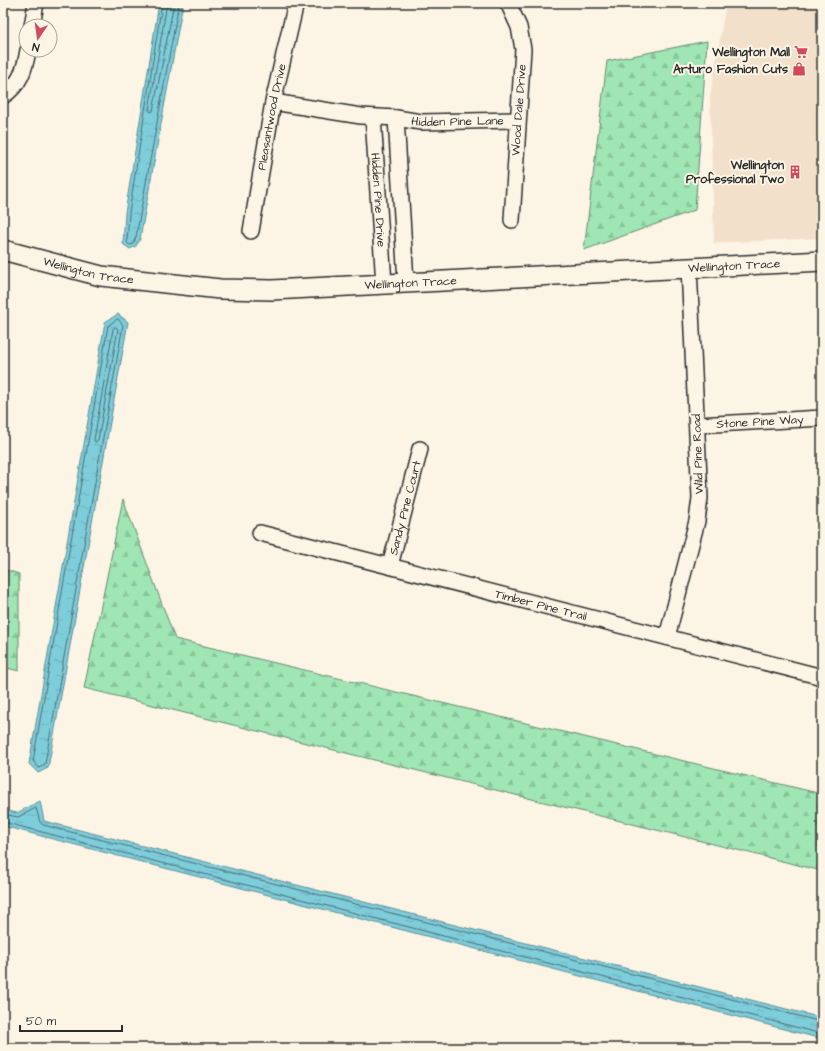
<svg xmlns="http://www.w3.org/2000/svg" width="825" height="1051" font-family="'Architects Daughter',sans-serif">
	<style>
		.built { fill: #f2e0cb }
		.forest { fill: url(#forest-firs); stroke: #658870 }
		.water { fill: url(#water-ripples); stroke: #5d8c94 }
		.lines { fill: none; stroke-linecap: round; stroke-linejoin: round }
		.shore { stroke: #4c6c71; stroke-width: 1 }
		.minor-casing { stroke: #2b2b2b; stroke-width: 18 }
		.tertiary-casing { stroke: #2b2b2b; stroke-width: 22 }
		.minor { stroke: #fcf5e5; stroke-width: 15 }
		.tertiary { stroke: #fcf5e5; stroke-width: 19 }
		.labels { text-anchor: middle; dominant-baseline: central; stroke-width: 4; stroke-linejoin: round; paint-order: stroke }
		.poi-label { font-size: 12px; font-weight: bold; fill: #2b2b2b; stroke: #fcf5e5; text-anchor: end }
		.street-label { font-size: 12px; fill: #2b2b2b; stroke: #fcf5e5 }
	</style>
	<defs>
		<pattern id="forest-firs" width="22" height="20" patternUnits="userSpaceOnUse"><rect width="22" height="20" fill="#9fe6b4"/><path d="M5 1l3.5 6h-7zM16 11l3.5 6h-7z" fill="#89c59b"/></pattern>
		<pattern id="water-ripples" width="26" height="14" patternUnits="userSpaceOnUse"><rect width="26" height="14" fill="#7ecdda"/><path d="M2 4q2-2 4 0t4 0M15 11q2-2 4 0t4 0" fill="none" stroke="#6db0bb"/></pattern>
	</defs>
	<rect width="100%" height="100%" fill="#fcf5e5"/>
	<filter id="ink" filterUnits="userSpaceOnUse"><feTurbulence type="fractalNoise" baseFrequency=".025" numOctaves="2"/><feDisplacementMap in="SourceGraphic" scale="8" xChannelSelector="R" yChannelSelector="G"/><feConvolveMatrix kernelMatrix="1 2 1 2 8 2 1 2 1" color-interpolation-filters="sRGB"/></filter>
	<g filter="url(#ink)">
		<path class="built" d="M 726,3 L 822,3 L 822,238 L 714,243 L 710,97 Z"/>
		<path class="forest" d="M 707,41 L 695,210 L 584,250 L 607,61 Z
			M 123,499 L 175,639 L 822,794 L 822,871 L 84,688 Z
			M 3,569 L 19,574 L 19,671 L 3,667 Z"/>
		<path class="water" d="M 159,3 L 183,3 L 140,239 L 136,246 L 130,249 L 123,244 L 125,213 Z
			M 118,314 L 128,322 L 48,768 L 38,773 L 29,764 L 105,322 Z
			M 40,801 L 44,821 L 822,1018 L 822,1039 L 3,826 L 3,810 L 17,813 Z"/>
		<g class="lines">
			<path class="shore" d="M 162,3 L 129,213 L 127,243 L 130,245 L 133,244 L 136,237 L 179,3
				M 167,3 L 149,110 L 151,112 L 153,111 L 174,3
				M 118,319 L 123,325 L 45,764 L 39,768 L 33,761 L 108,326 Z
				M 116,327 L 118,329 L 98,440 L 95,442 L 94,440 L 113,329 Z
				M 3,814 L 18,817 L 36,808 L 40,822 L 43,825 L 822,1022
				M 3,822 L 822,1034"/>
			<g class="minor-casing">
				<g id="minor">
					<path d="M 508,3 L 519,27 L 523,49 L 512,220"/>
					<path d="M 32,26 L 36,3"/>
					<path d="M 3,96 C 20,85 25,69 28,50"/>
					<path id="s1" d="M 273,102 L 361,116 L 396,118 L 421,122 L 518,120"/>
					<path id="s2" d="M 373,117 L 384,284"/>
					<path d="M 396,118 L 406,282"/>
					<path id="s3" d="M 251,231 L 273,102 L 296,3"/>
					<path id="s4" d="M 697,425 L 822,418"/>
					<path id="s5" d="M 260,533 L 822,677"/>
					<path id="s6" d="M 390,566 L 420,449"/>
					<path d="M 667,637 L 697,521 L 700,498 L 689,268"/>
				</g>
			</g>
			<g class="tertiary-casing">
				<g id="tertiary">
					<path id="s7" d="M 3,250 L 101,276 L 220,289 L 272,290 L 822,261"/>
				</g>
			</g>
			<use href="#minor" class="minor"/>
			<use href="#tertiary" class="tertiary"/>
		</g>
	</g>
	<defs>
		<g id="supermarket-bare" transform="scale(1.08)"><path d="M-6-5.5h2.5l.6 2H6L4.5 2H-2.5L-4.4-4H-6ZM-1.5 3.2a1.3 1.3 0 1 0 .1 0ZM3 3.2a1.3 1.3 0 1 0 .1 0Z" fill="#d1495b" stroke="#fcf5e5" stroke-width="2.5" paint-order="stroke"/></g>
		<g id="shop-bare" transform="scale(1.08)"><path d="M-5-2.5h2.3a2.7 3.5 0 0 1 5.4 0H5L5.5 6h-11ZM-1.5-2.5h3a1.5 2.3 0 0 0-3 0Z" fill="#d1495b" stroke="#fcf5e5" stroke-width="2.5" paint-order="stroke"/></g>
		<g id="building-bare" transform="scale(1.08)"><path d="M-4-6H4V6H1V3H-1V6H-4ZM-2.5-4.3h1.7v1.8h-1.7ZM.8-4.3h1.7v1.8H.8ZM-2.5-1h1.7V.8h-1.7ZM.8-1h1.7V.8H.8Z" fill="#d1495b" stroke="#fcf5e5" stroke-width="2.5" paint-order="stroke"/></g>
	</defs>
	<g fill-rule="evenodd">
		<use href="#supermarket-bare" x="801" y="52"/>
		<use href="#shop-bare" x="799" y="69"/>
		<use href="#building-bare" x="795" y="172"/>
	</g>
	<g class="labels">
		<g class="poi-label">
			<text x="790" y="52">Wellington Mall</text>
			<text x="788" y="69">Arturo Fashion Cuts</text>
			<text x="784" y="165">Wellington<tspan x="784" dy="14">Professional Two</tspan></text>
		</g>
		<g class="street-label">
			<text transform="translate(519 110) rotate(-86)">Wood Dale Drive</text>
			<text stroke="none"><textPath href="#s3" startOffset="116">Pleasantwood Drive</textPath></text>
			<text stroke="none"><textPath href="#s1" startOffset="186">Hidden Pine Lane</textPath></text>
			<text stroke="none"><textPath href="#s2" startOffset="83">Hidden Pine Drive</textPath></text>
			<text stroke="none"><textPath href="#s7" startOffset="736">Wellington Trace</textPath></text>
			<text stroke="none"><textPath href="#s7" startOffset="88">Wellington Trace</textPath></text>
			<text stroke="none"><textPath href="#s7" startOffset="412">Wellington Trace</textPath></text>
			<text stroke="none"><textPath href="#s4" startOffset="63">Stone Pine Way</textPath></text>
			<text transform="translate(698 454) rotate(-92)">Wild Pine Road</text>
			<text stroke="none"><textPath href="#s6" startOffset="60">Sandy Pine Court</textPath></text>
			<text stroke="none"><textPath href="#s5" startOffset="290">Timber Pine Trail</textPath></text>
		</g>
	</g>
	<rect width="825" height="1051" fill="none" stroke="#fcf5e5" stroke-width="16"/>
	<rect x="8" y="8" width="809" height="1035" fill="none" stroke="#2b2b2b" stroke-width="1.5" filter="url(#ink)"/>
	<g transform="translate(38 38) rotate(193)"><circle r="19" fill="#fcf5e5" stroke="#a8a49b"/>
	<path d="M0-3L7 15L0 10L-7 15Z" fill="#d1495b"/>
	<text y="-6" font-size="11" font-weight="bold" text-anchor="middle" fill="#2b2b2b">N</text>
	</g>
	<path d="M20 1025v6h102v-6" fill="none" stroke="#2b2b2b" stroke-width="2"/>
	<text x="26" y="1025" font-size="12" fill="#2b2b2b" stroke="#fcf5e5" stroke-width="3" paint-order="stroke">50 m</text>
</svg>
